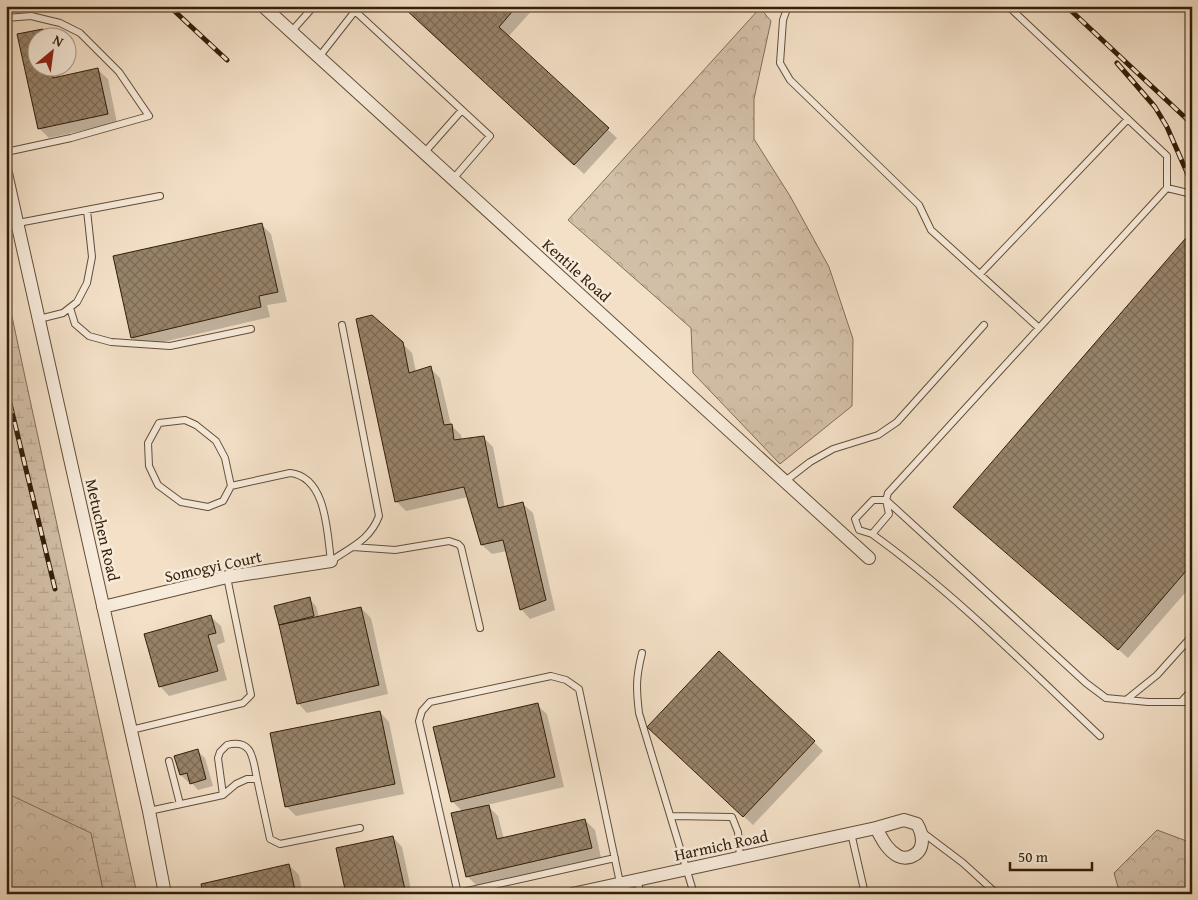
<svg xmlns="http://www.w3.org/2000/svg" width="1198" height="900" font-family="'Gentium Book Plus',serif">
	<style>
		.forest { fill: url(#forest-crowns); stroke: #826e58 }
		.wetland { fill: url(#wetland-marsh); stroke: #826e58 }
		.shadow { fill: #0003 }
		.building { fill: url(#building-cross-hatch); stroke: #331e08 }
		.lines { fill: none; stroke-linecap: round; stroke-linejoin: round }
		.lane-casing { stroke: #634e38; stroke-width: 8 }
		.street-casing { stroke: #634e38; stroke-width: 14 }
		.lane { stroke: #f7ebdb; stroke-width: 6 }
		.street { stroke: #f7ebdb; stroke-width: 12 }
		.rail-casing { stroke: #331e08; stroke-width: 5 }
		.rail { stroke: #f7ebdb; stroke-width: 3; stroke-dasharray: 9; stroke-linecap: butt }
		.labels { text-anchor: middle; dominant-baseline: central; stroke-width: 5; stroke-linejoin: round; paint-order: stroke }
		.street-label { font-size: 16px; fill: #331e08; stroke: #f7ebdb }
	</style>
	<defs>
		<pattern id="forest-crowns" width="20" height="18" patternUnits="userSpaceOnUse" patternTransform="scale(1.25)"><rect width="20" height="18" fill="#d2bfa7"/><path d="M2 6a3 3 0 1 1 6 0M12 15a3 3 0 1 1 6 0" fill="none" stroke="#b5a48e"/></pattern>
		<pattern id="wetland-marsh" width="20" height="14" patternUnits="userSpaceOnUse" patternTransform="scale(1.25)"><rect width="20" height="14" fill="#d2bfa7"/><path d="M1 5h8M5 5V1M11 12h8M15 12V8" fill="none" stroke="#b5a48e"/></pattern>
		<pattern id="building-cross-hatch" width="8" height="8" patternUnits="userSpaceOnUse" patternTransform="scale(1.25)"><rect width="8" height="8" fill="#97836b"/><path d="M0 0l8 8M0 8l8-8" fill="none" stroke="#7c6b56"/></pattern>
	</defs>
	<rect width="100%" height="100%" fill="#f3e0c7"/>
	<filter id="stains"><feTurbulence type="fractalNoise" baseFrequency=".004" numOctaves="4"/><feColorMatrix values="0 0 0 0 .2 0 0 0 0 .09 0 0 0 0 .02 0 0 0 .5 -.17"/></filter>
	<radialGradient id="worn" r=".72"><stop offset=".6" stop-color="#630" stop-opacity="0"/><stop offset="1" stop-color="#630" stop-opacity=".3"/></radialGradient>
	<path class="forest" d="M 760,8 L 771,21 L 754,99 L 754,139 L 790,196 L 829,267 L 853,339 L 852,406 L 780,464 L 693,373 L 691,328 L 568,220 Z
		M 6,407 L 94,846 L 104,894 L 6,894 Z
		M 1157,830 L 1192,843 L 1192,894 L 1120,894 L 1114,873 Z"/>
	<path class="wetland" d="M 6,289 L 137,894 L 104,894 L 91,833 L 6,793 Z"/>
	<path class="shadow" d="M 404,6 L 536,6 L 508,37 L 617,138 L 584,174 L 413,17 Z
		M 42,30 L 50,38 L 38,38 L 38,68 L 58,68 L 60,78 L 98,70 L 108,79 L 117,123 L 49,138 L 39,128 L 19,35 Z
		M 262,225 L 271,234 L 287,302 L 267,305 L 270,317 L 142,347 L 132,338 Z
		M 1192,233 L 1192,585 L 1128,658 L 954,507 Z
		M 402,343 L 412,353 L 416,372 L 430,368 L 440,378 L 451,425 L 461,435 L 462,440 L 483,437 L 493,447 L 505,508 L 523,504 L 533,513 L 555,610 L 530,619 L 521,609 L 507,551 L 492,554 L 482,545 L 468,497 L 406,511 L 396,501 Z
		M 309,599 L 316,606 L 319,617 L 361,608 L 371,618 L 388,694 L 307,713 L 298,703 L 280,625 Z
		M 211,617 L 221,626 L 225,642 L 217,645 L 227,680 L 169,696 L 160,686 Z
		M 537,705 L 547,714 L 564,787 L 487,805 L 498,816 L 504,839 L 585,820 L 595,830 L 601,858 L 477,886 L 467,876 L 463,812 L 452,801 Z
		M 380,712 L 389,722 L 404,794 L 296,816 L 286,806 Z
		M 659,736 L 814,742 L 823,751 L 753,825 Z
		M 197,751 L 205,758 L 213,786 L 198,790 L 190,781 L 188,782 L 181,775 L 176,757 Z
		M 393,837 L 402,847 L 412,894 L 347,894 Z
		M 289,865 L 299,875 L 303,894 L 205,894 Z"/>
	<path class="building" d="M 402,6 L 517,6 L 499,27 L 609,128 L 574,165 Z
		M 43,29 L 44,38 L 38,38 L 38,68 L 51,68 L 53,78 L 98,68 L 108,114 L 38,129 L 17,34 Z
		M 262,223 L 278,292 L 259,296 L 261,307 L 131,338 L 113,256 Z
		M 1192,231 L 1192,564 L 1118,650 L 953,507 Z
		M 372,315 L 403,342 L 409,373 L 431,366 L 444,425 L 452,424 L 454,440 L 484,436 L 498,508 L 523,502 L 546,600 L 520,610 L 503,540 L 481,545 L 464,487 L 395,502 L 356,319 Z
		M 310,597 L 314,616 L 279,625 L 274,606 Z
		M 361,607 L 379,685 L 297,704 L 279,625 Z
		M 211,615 L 216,633 L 208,635 L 218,671 L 159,687 L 144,634 Z
		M 719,651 L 815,741 L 743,817 L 647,727 Z
		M 538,703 L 555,777 L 451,802 L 433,727 Z
		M 380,711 L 395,784 L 285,807 L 270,733 Z
		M 198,749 L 206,779 L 190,784 L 187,773 L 180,775 L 174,756 Z
		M 489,805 L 497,839 L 585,819 L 592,848 L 466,877 L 451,813 Z
		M 393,836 L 406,894 L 346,894 L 336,848 Z
		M 289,864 L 296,894 L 203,894 L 201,884 Z"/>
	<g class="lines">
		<g class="lane-casing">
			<path id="lane" d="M 788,6 L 783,20 L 780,63 L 790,80 L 919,205 L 931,230 L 1039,328
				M 1008,6 L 1167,156 L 1167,188 L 888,493 L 886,500 L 1086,683 L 1106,698 L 1148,702 L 1192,702
				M 6,18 L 31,16 L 60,23 L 80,33 L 119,72 L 149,116 L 71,138 L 6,152
				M 291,32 L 314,6
				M 319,57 L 355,11 L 462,110
				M 424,153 L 462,110 L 490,136 L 453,179
				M 1167,188 L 1192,194
				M 18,223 L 160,196
				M 980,274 L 1128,119
				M 70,308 L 75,324 L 89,336 L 111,342 L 170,346 L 251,329
				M 39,319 L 63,313 L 77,302 L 87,283 L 92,257 L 87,210
				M 784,482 L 810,462 L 833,449 L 878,435 L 897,422 L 984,325
				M 231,486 L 225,458 L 216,441 L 196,425 L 185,420 L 159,423 L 148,443 L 149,466 L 158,485 L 181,502 L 208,507 L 223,501 L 231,486 L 290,473 C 327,477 327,533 331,561 C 351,547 370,540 379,516 L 342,325
				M 873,500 L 886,500 L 889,514 L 872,534 L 859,530 L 855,519 Z
				M 872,534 C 954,593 1026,666 1100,736
				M 353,547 L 395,550 L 449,541 L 458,544 L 461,547 L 480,628
				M 642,653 C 636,677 636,688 639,713 L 694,894
				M 1126,700 L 1157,675 L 1192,636
				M 1181,702 L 1192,690
				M 131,730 L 243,703 L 251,695 L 227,577
				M 169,761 L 180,804
				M 223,795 L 218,758 L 220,752 L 227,745 C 253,738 253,760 257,779
				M 149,811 L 223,795 L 236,784 L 247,779 L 257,779 L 270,839 L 280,844 L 360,828
				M 671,816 L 732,817 L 738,832 L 740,857
				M 922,832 L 963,863 L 997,894
				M 851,833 L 865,894
				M 637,880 L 641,894
				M 458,893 L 615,858
				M 458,894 L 419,721 L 422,711 L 430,702 L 551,676 L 566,680 L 579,689 L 620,883"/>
		</g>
		<g class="street-casing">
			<path id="street" d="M 263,6 L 869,558
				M 6,173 L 149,811 L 165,894
				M 103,607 L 227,577 L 331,561
				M 572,894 L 876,828 L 904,820 L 917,824 C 924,836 925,852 910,857 C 906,858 902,858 898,856 C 887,850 882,839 876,828"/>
		</g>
		<use href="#lane" class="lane"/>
		<use href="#street" class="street"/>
		<g class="rail-casing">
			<path id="rail" d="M 169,6 L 227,60
				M 1066,6 L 1192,124
				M 1117,63 L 1155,107 L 1167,127 L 1192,184
				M 6,387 L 55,589"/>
		</g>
		<use href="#rail" class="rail"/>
	</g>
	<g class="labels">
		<g class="street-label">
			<text transform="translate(577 270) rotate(42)">Kentile Road</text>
			<text transform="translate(103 530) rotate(77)">Metuchen Road</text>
			<text transform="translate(213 566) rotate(-12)">Somogyi Court</text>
			<text transform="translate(721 845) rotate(-12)">Harmich Road</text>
		</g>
	</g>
	<rect width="1198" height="900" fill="none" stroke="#f3e0c7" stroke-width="25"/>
	<rect x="8" y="8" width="1183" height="885" fill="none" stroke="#331e08" stroke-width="2.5"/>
	<rect x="12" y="12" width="1173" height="875" fill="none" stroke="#331e08"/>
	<g transform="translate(52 52) rotate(29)"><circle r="24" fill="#f7ebdb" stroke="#a99987"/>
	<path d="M0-4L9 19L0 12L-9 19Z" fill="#8f2418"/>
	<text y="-8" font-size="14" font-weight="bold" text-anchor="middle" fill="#331e08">N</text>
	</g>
	<path d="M1010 862v8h82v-8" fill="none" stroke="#331e08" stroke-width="2.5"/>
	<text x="1018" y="862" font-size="15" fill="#331e08" stroke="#f7ebdb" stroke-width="4" paint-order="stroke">50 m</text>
	<rect width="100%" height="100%" filter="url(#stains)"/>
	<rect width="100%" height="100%" fill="url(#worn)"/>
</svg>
